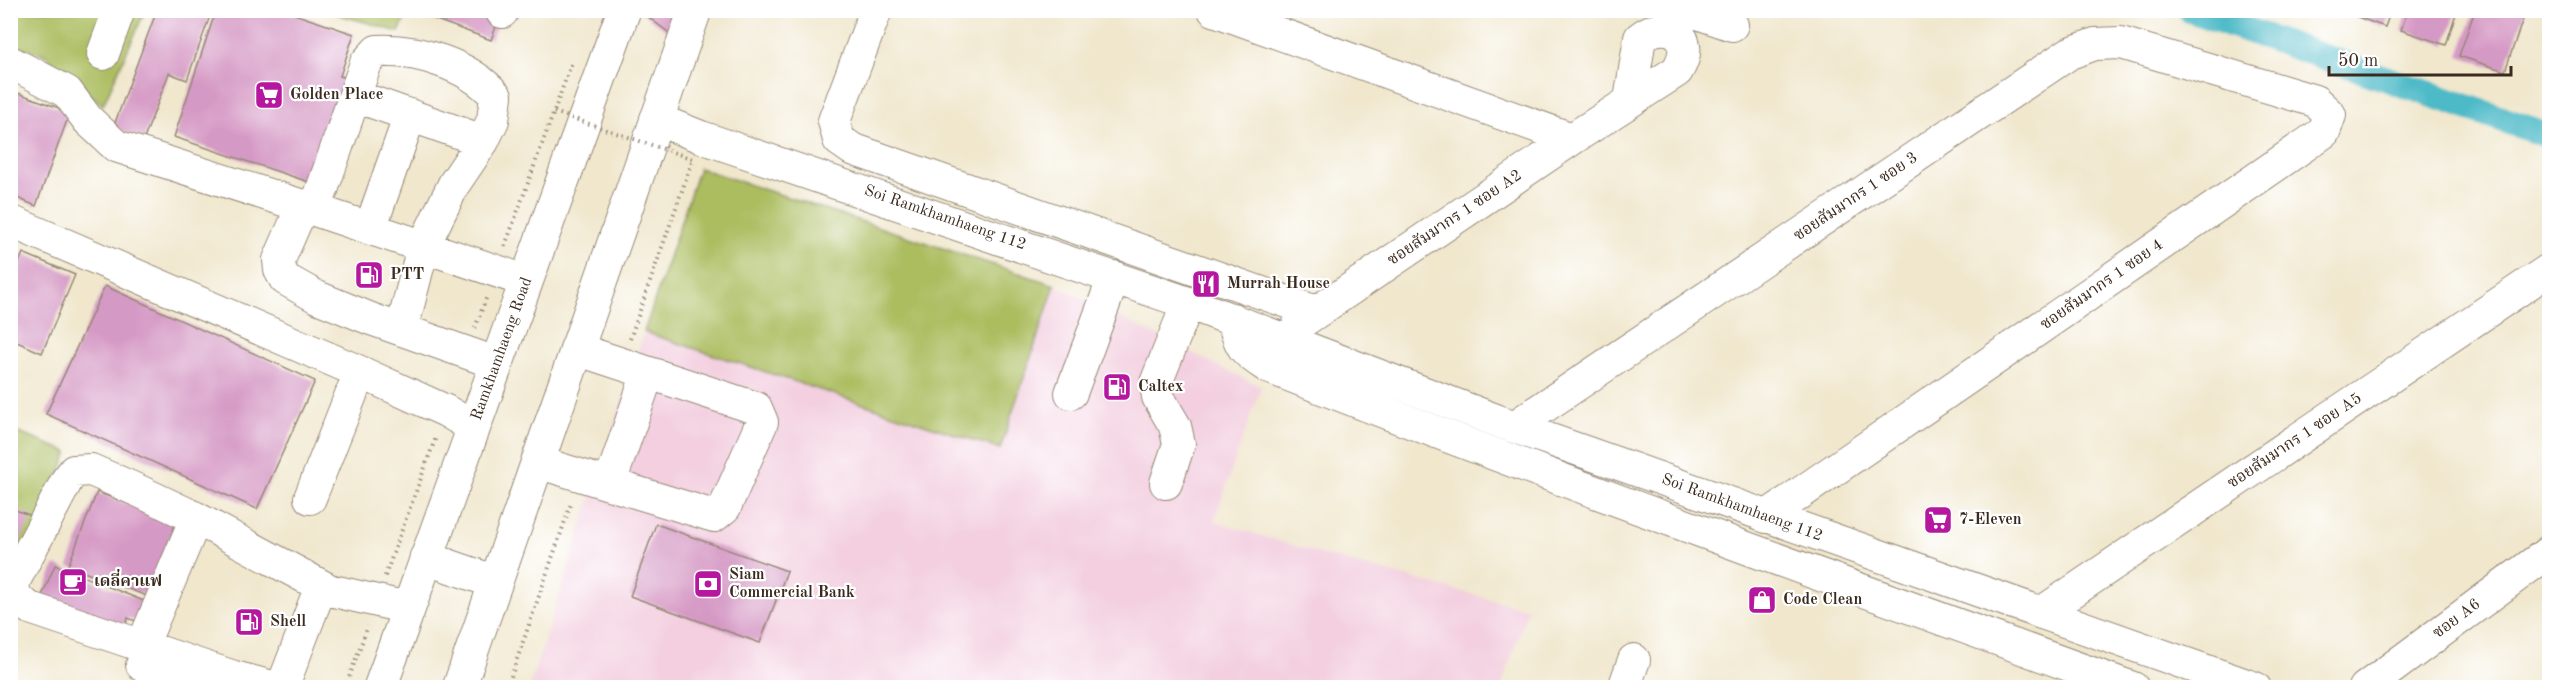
<svg xmlns="http://www.w3.org/2000/svg" width="2560" height="698" font-family="'Old Standard TT','Noto Serif Thai',serif">
	<style>
		.built { fill: #f3cfdf }
		.green { fill: #acbd60; stroke: #74743f; stroke-width: 1.5 }
		.lines { fill: none; stroke-linecap: round; stroke-linejoin: round }
		.canal { stroke: #4dbac7; stroke-width: 26 }
		.building { fill: #d599c5 }
		.minor-casing { stroke: #968876; stroke-width: 34 }
		.major-casing { stroke: #968876; stroke-width: 35 }
		.path { stroke: #968876; stroke-width: 4; stroke-dasharray: 1.5 4.5; stroke-linecap: butt }
		.minor { stroke: #fff; stroke-width: 32 }
		.major { stroke: #fff; stroke-width: 33 }
		.path-bridge { stroke: #968876; stroke-width: 4; stroke-dasharray: 1.5 4.5; stroke-linecap: butt }
		.labels { text-anchor: middle; dominant-baseline: central; stroke-width: 4.5; stroke-linejoin: round; paint-order: stroke }
		.poi-label { font-size: 16px; font-weight: bold; fill: #3b2a1e; stroke: #fff; text-anchor: start }
		.street-label { font-size: 16px; fill: #3b2a1e; stroke: #fff }
	</style>
	<rect width="100%" height="100%" fill="#fff"/>
	<filter id="ink" filterUnits="userSpaceOnUse"><feTurbulence type="fractalNoise" baseFrequency=".0167" numOctaves="2"/><feDisplacementMap in="SourceGraphic" scale="12" xChannelSelector="R" yChannelSelector="G"/><feConvolveMatrix kernelMatrix="1 2 1 2 8 2 1 2 1" color-interpolation-filters="sRGB"/></filter>
	<filter id="wash" filterUnits="userSpaceOnUse"><feTurbulence type="fractalNoise" baseFrequency=".008" numOctaves="4" result="noise"/><feDisplacementMap in="SourceGraphic" scale="24" xChannelSelector="R" yChannelSelector="G"/><feGaussianBlur stdDeviation="1.35" result="paint"/><feColorMatrix in="noise" values="0 0 0 0 0 0 0 0 0 0 0 0 0 0 0 0 0 1.4 0 .05"/><feComposite in="paint" operator="in"/></filter>
	<g filter="url(#wash)">
		<rect width="100%" height="100%" fill="#f0e7cd"/>
		<path class="built" d="M 1055,285 L 1261,387 L 1214,521 L 1334,558 L 1528,609 L 1501,687 L 529,688 L 644,332 L 999,448 Z"/>
		<path class="green" d="M 11,11 L 145,11 L 103,105 L 45,55 L 11,44 Z
			M 327,11 L 409,11 L 399,32 Z
			M 699,168 L 1055,285 L 1000,449 L 644,332 Z
			M 11,430 L 68,452 L 11,598 Z"/>
		<g class="lines">
			<path class="canal" d="M 2190,10 L 2550,136"/>
		</g>
		<g id="blocks">
			<path class="building" d="M 157,10 L 196,10 L 210,16 L 187,80 L 169,73 L 144,139 L 113,128 Z
				M 216,10 L 282,10 L 354,34 L 340,76 L 356,81 L 309,182 L 174,137 Z
				M 409,10 L 502,10 L 491,40 Z
				M 639,10 L 685,10 L 676,38 Z
				M 2338,10 L 2391,10 L 2385,27 Z
				M 2408,10 L 2457,10 L 2446,45 L 2401,30 Z
				M 2475,10 L 2526,10 L 2505,71 L 2459,56 Z
				M 10,90 L 70,112 L 36,206 L 10,195 Z
				M 23,253 L 75,275 L 42,353 L 10,339 L 10,282 Z
				M 105,286 L 315,381 L 257,509 L 46,414 Z
				M 97,492 L 176,522 L 147,596 L 68,566 Z
				M 10,508 L 32,516 L 10,562 Z
				M 656,524 L 787,571 L 760,643 L 630,596 Z
				M 55,565 L 151,604 L 143,624 L 128,618 L 122,633 L 40,600 Z"/>
		</g>
	</g>
	<g filter="url(#ink)">
		<use href="#blocks" fill-opacity="0" stroke="#968876" stroke-width="1.5"/>
		<g class="lines">
			<g class="minor-casing">
				<path id="minor" d="M 876,10 L 834,121 L 839,140 L 852,149 L 1316,312
					M 1214,10 L 1572,139
					M 1689,10 L 1732,25
					M 502,12 L 503,10
					M 103,54 L 119,10
					M 10,62 L 67,92 L 88,120 L 116,146 L 315,210 L 526,281
					M 355,96 L 483,141
					M 656,119 L 701,137 L 1188,303 L 1514,427 L 2255,688
					M 303,205 L 279,260 L 280,270 L 285,279 L 317,297 L 371,319 L 496,363
					M 315,210 L 366,63 L 377,51 C 417,49 469,65 496,96 L 493,120 L 483,141 L 454,184 L 423,247 L 402,329
					M 10,221 L 360,372 L 446,411 L 473,427
					M 370,229 L 410,115
					M 1233,319 C 1239,347 1244,352 1268,367 C 1554,479 1843,584 2133,688
					M 1299,324 L 1572,139 L 1677,71 C 1699,36 1667,16 1640,38 L 1630,100
					M 1071,393 L 1114,277
					M 1514,427 L 2070,53 L 2095,44 L 2121,43 L 2315,101 L 2330,115 L 2324,132 L 1766,517
					M 537,462 L 714,516 L 725,507 L 762,422 L 756,408 L 576,349
					M 610,483 L 648,373
					M 1166,483 L 1179,444 L 1175,426 L 1158,397 L 1156,383 L 1188,303
					M 310,498 L 360,372
					M 2041,613 L 2550,269
					M 143,644 L 196,518
					M 142,665 L 196,688
					M 276,688 L 234,677 L 30,608 C 18,601 14,597 13,583 L 67,480 L 74,471 L 91,470 L 139,491 L 196,518 L 329,590 L 408,608
					M 282,688 L 321,586
					M 1624,688 L 1634,660
					M 2365,688 L 2550,551"/>
			</g>
			<g class="major-casing">
				<path id="major" d="M 426,558 L 495,582
					M 380,688 L 624,10
					M 459,688 L 695,10"/>
			</g>
			<path class="path" d="M 505,246 L 572,62
				M 475,328 L 487,296
				M 630,339 L 692,162
				M 385,576 L 436,437
				M 345,688 L 368,626
				M 507,688 L 572,501"/>
			<use href="#minor" class="minor"/>
			<use href="#major" class="major"/>
			<path class="path-bridge" d="M 554,112 L 693,159"/>
		</g>
	</g>
	<defs>
		<g id="supermarket-square" transform="scale(1.5)"><rect x="-9" y="-9" width="18" height="18" rx="4" fill="#b5179e" stroke="#fff"/><path d="M-6-5.5h2.5l.6 2H6L4.5 2H-2.5L-4.4-4H-6ZM-1.5 3.2a1.3 1.3 0 1 0 .1 0ZM3 3.2a1.3 1.3 0 1 0 .1 0Z" fill="#fff"/></g>
		<g id="fuel-square" transform="scale(1.5)"><rect x="-9" y="-9" width="18" height="18" rx="4" fill="#b5179e" stroke="#fff"/><path d="M-5.5-6h7V0h2V4h1.3V-2.5L3-4.5l.8-.8L6-3V5H2.5V1h-1V6h-7ZM-4.2-4.7v3.2H.2V-4.7Z" fill="#fff"/></g>
		<g id="restaurant-square" transform="scale(1.5)"><rect x="-9" y="-9" width="18" height="18" rx="4" fill="#b5179e" stroke="#fff"/><path d="M-5-6h1v4h1v-4h1v4h1v-4h1v5L-1.5 .5V6h-2V.5L-5-1ZM5-6V6H3V1.5H1.5Q1.5-4 5-6Z" fill="#fff"/></g>
		<g id="cafe-square" transform="scale(1.5)"><rect x="-9" y="-9" width="18" height="18" rx="4" fill="#b5179e" stroke="#fff"/><path d="M-5.5-4.5H6V0H3Q3 3.5 0 3.5H-2.5Q-5.5 3.5-5.5 0ZM3-3.2v2h1.7v-2ZM-6 4.5H4V6H-6Z" fill="#fff"/></g>
		<g id="bank-square" transform="scale(1.5)"><rect x="-9" y="-9" width="18" height="18" rx="4" fill="#b5179e" stroke="#fff"/><path d="M-6-4H6V4H-6ZM0-2.3a2.3 2.3 0 1 0 0 4.6a2.3 2.3 0 1 0 0-4.6Z" fill="#fff"/></g>
		<g id="shop-square" transform="scale(1.5)"><rect x="-9" y="-9" width="18" height="18" rx="4" fill="#b5179e" stroke="#fff"/><path d="M-5-2.5h2.3a2.7 3.5 0 0 1 5.4 0H5L5.5 6h-11ZM-1.5-2.5h3a1.5 2.3 0 0 0-3 0Z" fill="#fff"/></g>
	</defs>
	<g fill-rule="evenodd">
		<use href="#supermarket-square" x="269" y="95"/>
		<use href="#fuel-square" x="369" y="275"/>
		<use href="#restaurant-square" x="1206" y="284"/>
		<use href="#fuel-square" x="1117" y="387"/>
		<use href="#supermarket-square" x="1938" y="520"/>
		<use href="#cafe-square" x="73" y="582"/>
		<use href="#bank-square" x="708" y="584"/>
		<use href="#shop-square" x="1762" y="600"/>
		<use href="#fuel-square" x="249" y="622"/>
	</g>
	<g class="labels">
		<g class="poi-label">
			<text x="290" y="95">Golden Place</text>
			<text x="390" y="275">PTT</text>
			<text x="1227" y="284">Murrah House</text>
			<text x="1138" y="387">Caltex</text>
			<text x="1959" y="520">7-Eleven</text>
			<text x="729" y="575">Siam<tspan x="729" dy="18">Commercial Bank</tspan></text>
			<text x="94" y="582">เดลี่คาแฟ</text>
			<text x="1783" y="600">Code Clean</text>
			<text x="270" y="622">Shell</text>
		</g>
		<g class="street-label">
			<text transform="translate(1856 197) rotate(-34)">ซอยสัมมากร 1 ซอย 3</text>
			<text transform="translate(945 218) rotate(19)">Soi Ramkhamhaeng 112</text>
			<text transform="translate(1455 218) rotate(-34)">ซอยสัมมากร 1 ซอย A2</text>
			<text transform="translate(2102 285) rotate(-35)">ซอยสัมมากร 1 ซอย 4</text>
			<text transform="translate(502 349) rotate(-70)">Ramkhamhaeng Road</text>
			<text transform="translate(2295 441) rotate(-34)">ซอยสัมมากร 1 ซอย A5</text>
			<text transform="translate(1742 508) rotate(20)">Soi Ramkhamhaeng 112</text>
			<text transform="translate(2457 619) rotate(-37)">ซอย A6</text>
		</g>
	</g>
	<rect width="2560" height="698" fill="none" stroke="#fff" stroke-width="36"/>
	<path d="M2329 66v9h182v-9" fill="none" stroke="#3b2a1e" stroke-width="3"/>
	<text x="2338" y="66" font-size="18" fill="#3b2a1e" stroke="#ffffff" stroke-width="4.5" paint-order="stroke">50 m</text>
</svg>
